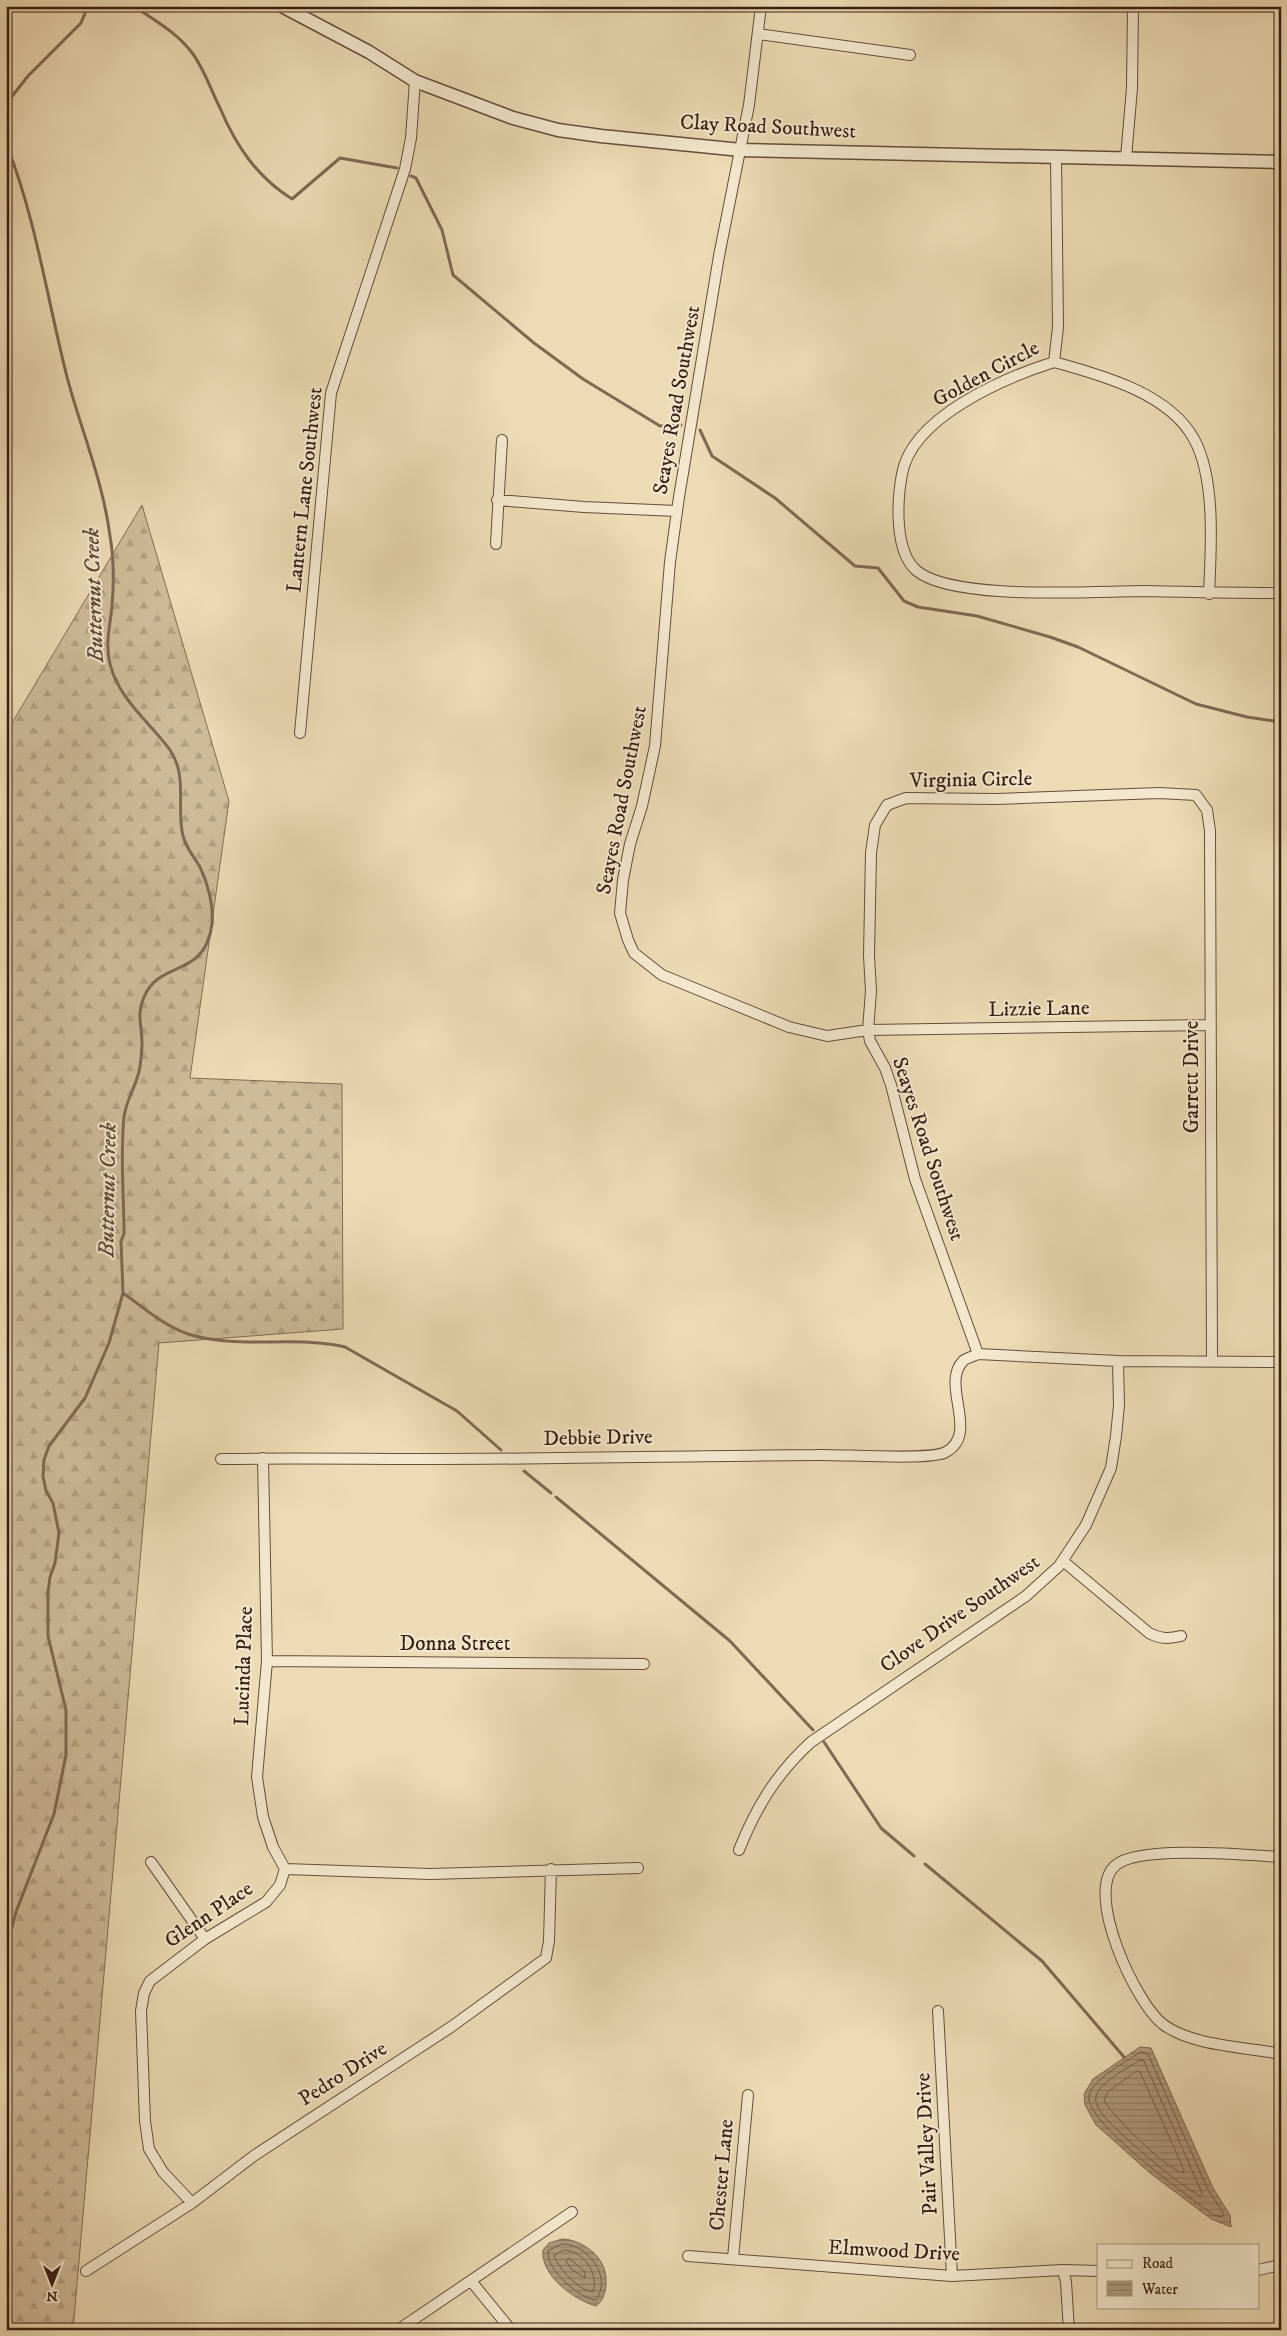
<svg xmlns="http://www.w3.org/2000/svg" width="1287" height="2336" font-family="'IM FELL DW Pica',serif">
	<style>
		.forest { fill: url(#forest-firs); stroke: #846c56 }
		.water { fill: url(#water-rules); stroke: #806853 }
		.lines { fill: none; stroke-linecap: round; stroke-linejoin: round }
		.shore { stroke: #745c48; stroke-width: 1 }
		.stream { stroke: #806853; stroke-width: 3 }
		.minor-casing { stroke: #664c3b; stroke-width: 12 }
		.tertiary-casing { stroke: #664c3b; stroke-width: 15 }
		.minor { stroke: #f3e8ce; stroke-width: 10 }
		.tertiary { stroke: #f3e8ce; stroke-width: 12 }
		.labels { text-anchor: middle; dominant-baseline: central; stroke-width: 4; stroke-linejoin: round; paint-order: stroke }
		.street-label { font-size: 21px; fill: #391d13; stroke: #f3e8ce }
		.water-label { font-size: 22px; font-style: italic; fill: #624938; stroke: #f3e8ce }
	</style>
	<defs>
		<pattern id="forest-firs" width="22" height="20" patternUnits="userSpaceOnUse" patternTransform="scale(1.25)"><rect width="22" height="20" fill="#cebb99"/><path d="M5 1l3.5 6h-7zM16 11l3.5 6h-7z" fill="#b2a083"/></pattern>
		<pattern id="water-rules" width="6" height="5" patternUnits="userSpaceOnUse" patternTransform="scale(1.25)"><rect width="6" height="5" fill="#af9a7d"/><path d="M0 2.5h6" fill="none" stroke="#8f7d65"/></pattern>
	</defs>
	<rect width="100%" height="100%" fill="#ecdbb4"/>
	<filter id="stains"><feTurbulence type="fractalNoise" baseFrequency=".004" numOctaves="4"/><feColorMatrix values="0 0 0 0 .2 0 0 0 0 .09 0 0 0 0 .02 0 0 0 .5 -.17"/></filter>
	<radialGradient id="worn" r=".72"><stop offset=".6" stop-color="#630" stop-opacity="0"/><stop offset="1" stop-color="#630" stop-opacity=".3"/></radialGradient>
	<path class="forest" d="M 142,505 L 229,801 L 190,1078 L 342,1084 L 343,1329 L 159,1343 L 73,2330 L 6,2330 L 6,733 Z"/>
	<path class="water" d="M 1140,2047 L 1151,2048 L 1213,2188 L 1230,2215 L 1231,2227 L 1211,2219 L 1150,2173 L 1096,2125 L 1085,2105 L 1084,2094 L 1093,2079 Z
		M 562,2239 C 576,2239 594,2249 601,2262 C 609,2274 608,2298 596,2306 C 574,2300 540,2275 543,2250 L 549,2243 Z"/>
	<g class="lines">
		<path class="shore" d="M 1141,2052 L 1148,2054 L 1208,2190 L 1224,2214 L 1222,2217 L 1213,2215 C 1191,2198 1083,2122 1089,2095 C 1093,2079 1127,2061 1141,2052 Z
			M 1140,2060 L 1144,2061 L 1202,2193 L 1201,2196 C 1188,2193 1113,2129 1104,2116 C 1100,2111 1094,2102 1096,2096 C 1102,2080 1127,2069 1140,2060 Z
			M 1137,2071 L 1140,2072 L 1184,2170 L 1183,2173 C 1165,2168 1113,2117 1104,2100 L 1108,2092 Z
			M 562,2244 C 587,2243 613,2277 596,2300 C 580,2299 545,2269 548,2251 Z
			M 564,2250 C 584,2251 599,2274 593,2292 C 577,2289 560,2270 554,2256 Z
			M 569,2258 L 585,2272 L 585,2278 L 571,2269 L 566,2261 Z"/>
		<path class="stream" d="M 134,6 C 155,21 177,32 193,54 C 205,71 211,90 220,108 C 236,146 257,177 292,199 L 340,158 L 397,168
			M 6,104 L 28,76 L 81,23 L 88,6
			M 6,143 C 36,219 47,298 67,377 C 81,430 103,481 110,536 C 114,559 114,583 112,606 C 110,626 105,644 110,664 C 119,700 150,722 170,750 C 188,776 176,809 183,836 C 186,848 194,857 200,867 C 208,884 214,906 212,924 C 205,979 160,959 144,997 C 136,1015 142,1025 142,1043 C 142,1051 141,1059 140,1066 C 138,1084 126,1099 124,1117 C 120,1155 124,1196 124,1234 L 121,1241 L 123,1293 L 109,1343 L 85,1398 L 49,1446 L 44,1460 L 43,1476 L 46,1491 L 53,1503 L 59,1533 L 55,1563 L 50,1577 L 48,1592 L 48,1636 L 66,1710 L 66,1755 L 54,1814 L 16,1912 L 6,1950
			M 411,176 L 416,178 L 442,230 L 453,275 L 534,343 L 583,379 L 660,426 L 681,425
			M 700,430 L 712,456 L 775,498 L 855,566 L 878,568 L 904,601 L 918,607 L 977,616 L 1050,637 L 1078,647 L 1196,704 L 1247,717 L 1281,722
			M 123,1293 C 143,1307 164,1326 188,1334 C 239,1350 294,1335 345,1347 L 457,1411 L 501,1450
			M 524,1471 L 551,1493
			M 556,1497 L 730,1641 L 813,1730
			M 824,1742 L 881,1828 L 914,1856
			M 925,1864 L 1042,1961 L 1124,2057"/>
		<g class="minor-casing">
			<path id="minor" d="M 761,6 L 749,105 L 719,256 L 679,497 L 670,562 L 655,746 L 642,806 L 630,844 L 623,880 L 620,913 L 628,940 L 634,953 L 662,975 L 789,1027 L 827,1036 L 868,1030 L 1210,1025
				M 758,34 L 910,55
				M 1126,158 L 1132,88 L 1133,6
				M 1054,362 C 1004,378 912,417 902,474 C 897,501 894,552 917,571 C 954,601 1094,591 1145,591 C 1190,592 1235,593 1281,593
				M 1054,362 C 1101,375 1169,393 1194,439 C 1216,479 1211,549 1209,594
				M 1054,362 L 1058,327 L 1056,156
				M 497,500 L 584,507 L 677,511
				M 496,544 L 502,440
				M 300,733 L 331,393 L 405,169 L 411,138 L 415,81
				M 978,1354 L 915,1179 L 891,1085 L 885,1068 L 870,1041 L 868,1030 L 871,991 L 869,956 L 871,853 L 875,825 L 887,805 L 906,798 L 996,799 L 1159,793 L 1196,795 L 1207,810 L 1210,831 L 1212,1362
				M 978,1354 L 1118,1361 L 1281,1362
				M 263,1458 L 267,1661 L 257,1777 L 263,1817 L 273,1847 L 285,1869
				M 221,1459 C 291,1458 361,1459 432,1459 C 560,1459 688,1456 816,1455 C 839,1454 931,1461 946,1452 C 980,1433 940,1385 963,1361 C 966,1358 974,1356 978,1354
				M 1063,1561 L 1149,1633 C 1160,1639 1169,1639 1181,1636
				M 267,1661 L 644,1664
				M 739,1850 C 756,1807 777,1773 811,1742 L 1026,1596 L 1059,1566 L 1086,1525 L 1111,1468 L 1116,1436 L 1119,1405 L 1118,1361
				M 1281,1857 C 1248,1855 1139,1845 1116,1865 C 1083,1891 1136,2005 1164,2025 C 1193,2046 1245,2047 1281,2054
				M 151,1862 L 205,1939
				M 285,1869 L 430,1874 L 638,1868
				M 938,2011 L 952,2276
				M 192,2203 L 163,2172 L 149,2149 L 145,2121 L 141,2011 L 144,1993 L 150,1981 L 205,1939 L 266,1902 L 280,1885 L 285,1869
				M 688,2256 L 952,2276 L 1063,2270 L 1098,2271
				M 733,2258 L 748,2095
				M 1063,2270 L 1066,2282 L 1069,2330
				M 1258,2270 L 1281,2265
				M 86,2271 L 192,2203 L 255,2155 L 451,2027 L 546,1958 L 549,1941 L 551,1869
				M 471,2281 L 511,2330
				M 398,2330 L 572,2212"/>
		</g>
		<g class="tertiary-casing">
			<path id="tertiary" d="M 282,6 L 369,52 L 415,81 L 513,118 L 558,130 L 601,136 L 741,150 L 1281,162"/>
		</g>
		<use href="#minor" class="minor"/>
		<use href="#tertiary" class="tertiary"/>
	</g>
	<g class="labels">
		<g class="street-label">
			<text transform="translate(768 127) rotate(3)">Clay Road Southwest</text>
			<text transform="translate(986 374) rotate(-28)">Golden Circle</text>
			<text transform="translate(677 400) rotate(-80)">Seayes Road Southwest</text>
			<text transform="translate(305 490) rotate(-84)">Lantern Lane Southwest</text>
			<text transform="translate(971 780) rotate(-1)">Virginia Circle</text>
			<text transform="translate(622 800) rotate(-79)">Seayes Road Southwest</text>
			<text transform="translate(1039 1009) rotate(-1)">Lizzie Lane</text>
			<text transform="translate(1192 1077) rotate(-90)">Garrett Drive</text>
			<text transform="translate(928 1149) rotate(72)">Seayes Road Southwest</text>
			<text transform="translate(598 1438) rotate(-1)">Debbie Drive</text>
			<text transform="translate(960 1614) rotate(-35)">Clove Drive Southwest</text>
			<text x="455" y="1644">Donna Street</text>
			<text transform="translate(244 1666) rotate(-88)">Lucinda Place</text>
			<text transform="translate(209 1915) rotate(-34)">Glenn Place</text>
			<text transform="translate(343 2074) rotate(-33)">Pedro Drive</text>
			<text transform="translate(927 2144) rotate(-93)">Pair Valley Drive</text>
			<text transform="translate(722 2175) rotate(-85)">Chester Lane</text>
			<text transform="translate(894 2251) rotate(3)">Elmwood Drive</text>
		</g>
		<g class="water-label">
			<text transform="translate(94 595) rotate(-92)">Butternut Creek</text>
			<text transform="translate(108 1190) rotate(-89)">Butternut Creek</text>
		</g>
	</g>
	<rect width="1287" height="2336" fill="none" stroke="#ecdbb4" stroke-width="25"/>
	<rect x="8" y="8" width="1272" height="2321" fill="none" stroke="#391d13" stroke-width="2.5"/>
	<rect x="12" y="12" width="1262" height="2311" fill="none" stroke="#391d13"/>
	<rect x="1097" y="2244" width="162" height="65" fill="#f3e8ce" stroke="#a99783"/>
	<rect x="1107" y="2260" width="25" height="8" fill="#f3e8ce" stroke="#a99783"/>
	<text x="1142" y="2268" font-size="15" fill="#391d13">Road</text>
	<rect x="1107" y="2281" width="25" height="15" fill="url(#water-rules)" stroke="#a99783"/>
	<text x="1142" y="2294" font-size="15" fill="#391d13">Water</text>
	<g transform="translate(52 2284) rotate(180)" stroke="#f3e8ce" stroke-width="4" paint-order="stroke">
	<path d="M0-4L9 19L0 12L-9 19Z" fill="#391d13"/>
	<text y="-8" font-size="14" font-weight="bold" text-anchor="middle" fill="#391d13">N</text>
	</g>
	<rect width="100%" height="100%" filter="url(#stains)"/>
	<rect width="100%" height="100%" fill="url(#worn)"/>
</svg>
